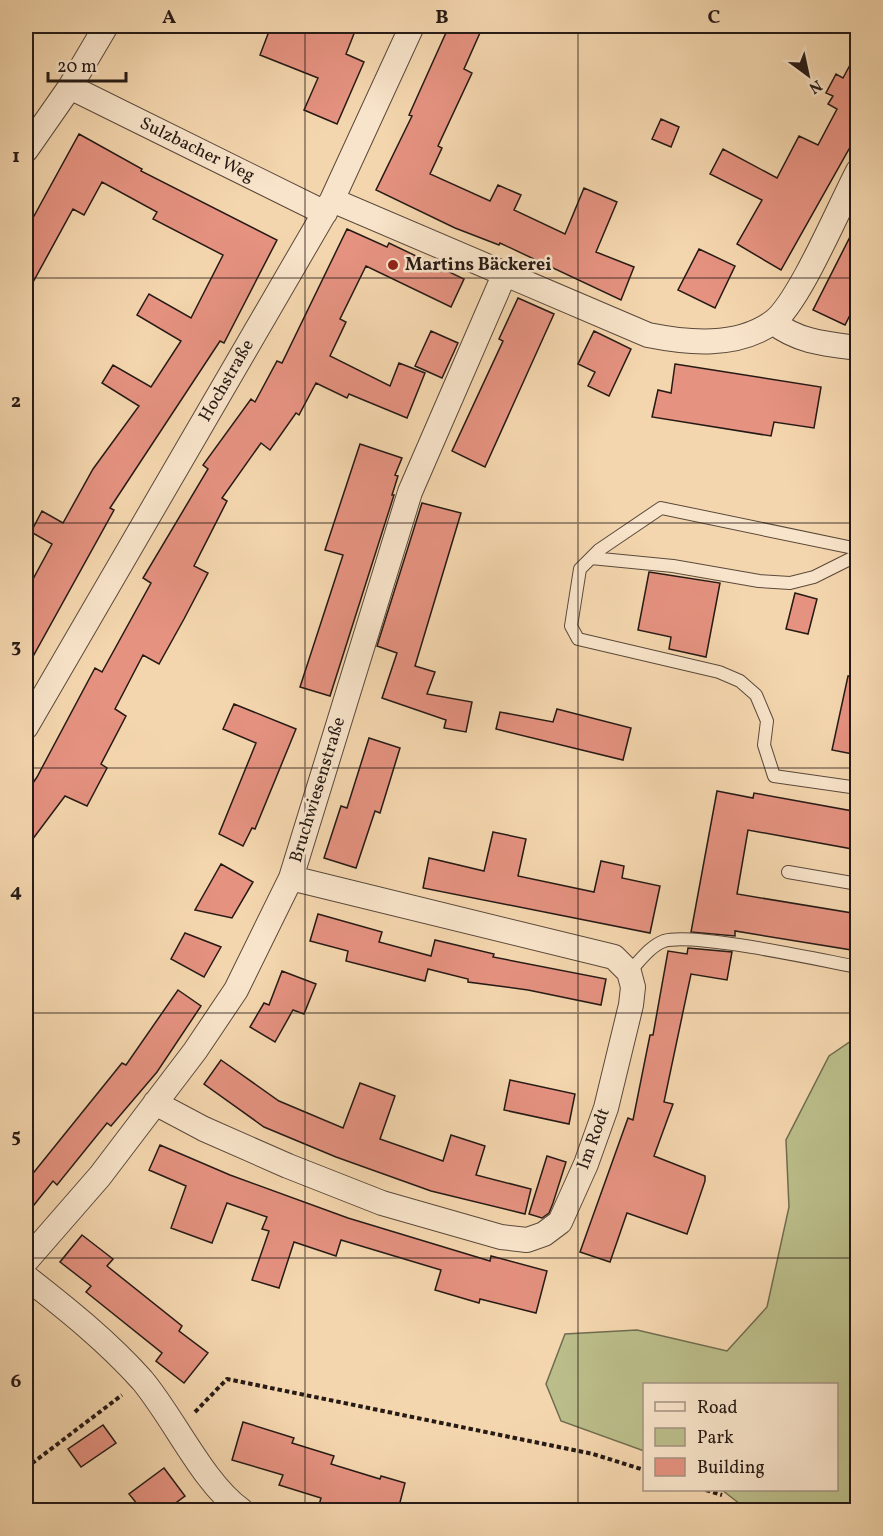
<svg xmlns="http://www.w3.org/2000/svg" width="883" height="1536" font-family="Vollkorn,serif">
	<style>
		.green { fill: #bbbe8a; stroke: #706c50; stroke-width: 1.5 }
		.building { fill: #e59280; stroke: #261a15; stroke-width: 1.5 }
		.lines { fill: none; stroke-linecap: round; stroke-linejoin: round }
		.service-casing { stroke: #5a493b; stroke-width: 14 }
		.minor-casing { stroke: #5a493b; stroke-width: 26 }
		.path { stroke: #261a15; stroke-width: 4; stroke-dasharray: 4.5 3; stroke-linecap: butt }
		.service { stroke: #f8e4ca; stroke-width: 12 }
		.minor { stroke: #f8e4ca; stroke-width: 24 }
		.grid { fill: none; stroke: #261a15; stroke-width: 1.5; stroke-opacity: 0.55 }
		.poi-dot { fill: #8f2418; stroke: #f8e4ca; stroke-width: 2 }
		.labels { text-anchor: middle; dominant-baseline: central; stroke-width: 5; stroke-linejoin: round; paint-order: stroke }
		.street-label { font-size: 18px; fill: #261a15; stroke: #f8e4ca }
		.poi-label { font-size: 18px; font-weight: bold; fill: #261a15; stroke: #f8e4ca; text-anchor: start }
		.neatline { fill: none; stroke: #261a15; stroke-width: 2 }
		.grid-label { font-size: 20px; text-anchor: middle; font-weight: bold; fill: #261a15 }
	</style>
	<rect width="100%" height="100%" fill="#f4d6ae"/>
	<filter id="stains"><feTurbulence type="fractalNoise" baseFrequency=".00333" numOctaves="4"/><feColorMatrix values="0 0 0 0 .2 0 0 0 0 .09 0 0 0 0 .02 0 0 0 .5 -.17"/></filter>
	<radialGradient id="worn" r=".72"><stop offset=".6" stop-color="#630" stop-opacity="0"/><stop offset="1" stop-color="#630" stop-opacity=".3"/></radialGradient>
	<path class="green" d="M 857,1037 L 857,1510 L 740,1510 L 740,1504 L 722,1490 L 836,1490 L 836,1384 L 644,1384 L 644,1451 L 561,1421 L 546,1384 L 565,1334 L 637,1330 L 727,1351 L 767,1307 L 789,1207 L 786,1140 L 829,1056 Z"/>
	<path class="building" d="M 271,26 L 357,26 L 346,54 L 364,62 L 337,124 L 304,110 L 318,78 L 260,55 Z
		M 449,26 L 483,26 L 464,69 L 472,73 L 438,146 L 442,148 L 430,174 L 490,201 L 498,185 L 521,195 L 514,210 L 565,234 L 584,188 L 617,202 L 596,252 L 634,267 L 621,300 L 500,243 L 499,245 L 455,228 L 376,190 L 412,116 L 409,115 Z
		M 858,50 L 858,133 L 781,270 L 737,244 L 762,200 L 710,174 L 723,149 L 777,178 L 799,136 L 818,145 L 837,109 L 828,104 L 833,96 L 826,93 L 836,74 L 843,78 Z
		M 661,119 L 679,127 L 671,147 L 652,139 Z
		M 79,134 L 142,169 L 141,171 L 277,240 L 224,343 L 220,341 L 110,508 L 114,510 L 26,669 L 26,592 L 52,544 L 31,532 L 42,511 L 63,523 L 93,469 L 139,406 L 102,383 L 113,365 L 151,387 L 181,341 L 137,315 L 149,294 L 191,318 L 223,255 L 153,219 L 157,212 L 102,182 L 84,215 L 73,209 L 26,295 L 26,211 L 34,216 Z
		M 858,221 L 858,299 L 845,325 L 813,310 Z
		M 347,229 L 387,247 L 389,243 L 464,279 L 451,307 L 366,266 L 340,319 L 346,322 L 330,356 L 390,386 L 399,363 L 425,373 L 407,418 L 349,394 L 347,398 L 316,383 L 299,415 L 296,413 L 270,450 L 261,443 L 222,498 L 227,501 L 194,566 L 208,573 L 184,619 L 159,664 L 143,655 L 115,709 L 126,716 L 101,764 L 107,768 L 87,806 L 65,796 L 26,848 L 26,793 L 37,777 L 95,668 L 102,672 L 151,583 L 143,578 L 208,469 L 203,465 L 251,399 L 255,402 L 277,361 L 282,363 Z
		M 699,249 L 735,266 L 715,308 L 678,290 Z
		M 518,298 L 554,314 L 485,467 L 452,451 L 503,341 L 499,339 Z
		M 431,331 L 458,343 L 442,378 L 415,366 Z
		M 594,331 L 631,349 L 609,396 L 588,386 L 595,372 L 578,364 Z
		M 675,364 L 821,387 L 814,428 L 774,422 L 771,436 L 652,417 L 658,390 L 671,393 Z
		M 360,444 L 402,458 L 395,475 L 398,476 L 392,495 L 394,495 L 330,696 L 300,687 L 343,555 L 325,550 Z
		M 422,503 L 461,513 L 415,666 L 435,672 L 427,694 L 472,702 L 466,732 L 444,728 L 446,720 L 382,698 L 397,653 L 377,646 Z
		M 649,572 L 720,583 L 706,657 L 669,649 L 671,637 L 638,630 Z
		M 795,593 L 817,599 L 808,634 L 786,629 Z
		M 848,676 L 858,677 L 858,755 L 832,750 Z
		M 234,704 L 296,729 L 255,829 L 252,828 L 243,846 L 219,834 L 256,743 L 223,729 Z
		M 557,709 L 631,728 L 623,760 L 496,729 L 500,712 L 553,722 Z
		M 369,738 L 400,748 L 380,813 L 375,811 L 356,868 L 324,858 L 341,806 L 347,808 Z
		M 717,791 L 753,798 L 754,793 L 858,812 L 858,850 L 748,830 L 737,894 L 858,914 L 858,951 L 735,931 L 735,936 L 691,932 Z
		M 493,832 L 526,839 L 518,876 L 594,892 L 601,861 L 624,866 L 622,878 L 660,886 L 650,933 L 423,888 L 429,858 L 484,871 Z
		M 221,864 L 253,882 L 232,918 L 195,910 Z
		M 318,914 L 382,932 L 379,942 L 431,956 L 435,940 L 494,954 L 493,957 L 606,979 L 601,1005 L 528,990 L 468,982 L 468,979 L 428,969 L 425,981 L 346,961 L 348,951 L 310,941 Z
		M 185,933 L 221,947 L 204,977 L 171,959 Z
		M 688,948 L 732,952 L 727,980 L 691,974 L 664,1102 L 673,1104 L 654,1156 L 705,1176 L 705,1181 L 687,1234 L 627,1213 L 610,1262 L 580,1252 L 628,1118 L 633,1120 L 650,1035 L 653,1035 L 668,951 L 687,954 Z
		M 282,971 L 316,984 L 304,1014 L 293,1010 L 275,1042 L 250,1027 L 264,1003 L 269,1005 Z
		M 178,990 L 201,1006 L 157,1072 L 111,1126 L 107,1123 L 57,1185 L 53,1181 L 26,1215 L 26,1182 L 122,1063 L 126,1065 Z
		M 221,1060 L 279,1101 L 343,1128 L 360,1083 L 395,1096 L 380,1139 L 443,1161 L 451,1135 L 485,1146 L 476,1175 L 531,1189 L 525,1214 L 431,1191 L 336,1157 L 264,1127 L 204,1084 Z
		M 510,1080 L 575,1094 L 569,1124 L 504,1110 Z
		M 160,1145 L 230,1175 L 348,1218 L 490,1261 L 491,1256 L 547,1271 L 536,1313 L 480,1299 L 479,1303 L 435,1290 L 441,1270 L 341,1240 L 336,1256 L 294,1242 L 279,1288 L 252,1280 L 269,1231 L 262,1229 L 267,1217 L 227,1203 L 212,1243 L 171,1228 L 186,1186 L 149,1170 Z
		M 547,1156 L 566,1162 L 553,1203 L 549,1213 L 542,1218 L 529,1214 Z
		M 82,1235 L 113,1259 L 107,1266 L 182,1326 L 179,1331 L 208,1353 L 184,1383 L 156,1361 L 162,1353 L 86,1292 L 91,1286 L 60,1262 Z
		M 243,1422 L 294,1438 L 292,1443 L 334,1456 L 331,1464 L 380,1479 L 381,1476 L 405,1483 L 398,1510 L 337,1510 L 319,1505 L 321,1498 L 279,1485 L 283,1475 L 232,1460 Z
		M 103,1425 L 116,1443 L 81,1467 L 68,1449 Z
		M 164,1468 L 185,1496 L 166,1510 L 142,1510 L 129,1494 Z"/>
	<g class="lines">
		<g class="service-casing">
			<path id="service" d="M 858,549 L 661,508 L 599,550 L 580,569 L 571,626 L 578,639 L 719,672 L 740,681 L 756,695 L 767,721 L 764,745 L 774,776 L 858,788
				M 591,558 L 673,566 L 759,581 L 790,583 L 814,577 L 858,555
				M 788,872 L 858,884
				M 629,972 C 639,962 650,946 664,941 C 693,932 820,960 858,967"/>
		</g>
		<g class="minor-casing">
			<path id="minor" d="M 70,87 L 325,213
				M 26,150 L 70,87 L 106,26
				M 332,200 L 648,335 C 688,343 737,348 773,322 C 799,303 840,205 858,171
				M 773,322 C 798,342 826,344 858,348
				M 26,727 L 332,200 L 412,26
				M 155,1103 L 204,1129 L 288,1166 L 382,1203 L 501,1237 L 527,1240 L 544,1234 L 560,1222 L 586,1164 L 606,1108 L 631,1005 L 633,987 L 629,972 L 614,957 L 291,878
				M 26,1261 L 100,1176 L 195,1051 L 236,990 L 291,878 L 410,492 L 505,273
				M 26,1277 C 67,1309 107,1341 142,1380 C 174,1418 203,1483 241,1510"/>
		</g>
		<path class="path" d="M 195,1412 L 227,1379 L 593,1454 L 644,1470
			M 26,1468 L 122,1395
			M 706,1490 L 722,1495"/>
		<use href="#service" class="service"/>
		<use href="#minor" class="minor"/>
	</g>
	<path class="grid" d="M 305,26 L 305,1510M 578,26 L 578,1510M 26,278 L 858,278M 26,523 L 858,523M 26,768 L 858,768M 26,1013 L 858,1013M 26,1258 L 858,1258"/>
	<circle class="poi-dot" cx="393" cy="265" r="6"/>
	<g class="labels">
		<g class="street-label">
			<text transform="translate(197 150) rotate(26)">Sulzbacher Weg</text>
			<text transform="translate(227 381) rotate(-60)">Hochstraße</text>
			<text transform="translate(318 790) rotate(-73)">Bruchwiesenstraße</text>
			<text transform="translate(594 1139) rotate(-70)">Im Rodt</text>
		</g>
		<g class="poi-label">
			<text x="405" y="265">Martins Bäckerei</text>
		</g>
	</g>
	<rect width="883" height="1536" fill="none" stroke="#f4d6ae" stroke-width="66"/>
	<rect x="643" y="1383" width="195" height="108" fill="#f8e4ca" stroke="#a49382" stroke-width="1.5"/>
	<rect x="655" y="1402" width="30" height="9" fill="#f8e4ca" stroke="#a49382" stroke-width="1.5"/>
	<text x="697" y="1413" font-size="18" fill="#261a15">Road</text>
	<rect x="655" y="1428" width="30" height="18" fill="#bbbe8a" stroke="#a49382" stroke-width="1.5"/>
	<text x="697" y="1443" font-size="18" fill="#261a15">Park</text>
	<rect x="655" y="1458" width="30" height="18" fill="#e59280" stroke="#a49382" stroke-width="1.5"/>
	<text x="697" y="1473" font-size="18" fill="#261a15">Building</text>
	<g transform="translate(808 75) rotate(147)" stroke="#f8e4ca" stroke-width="4.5" paint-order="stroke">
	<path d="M0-4.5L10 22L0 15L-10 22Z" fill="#261a15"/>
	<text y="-9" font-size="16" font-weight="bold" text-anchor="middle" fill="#261a15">N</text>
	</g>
	<path d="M48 72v9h78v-9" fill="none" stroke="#261a15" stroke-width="3"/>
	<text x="57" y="72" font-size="18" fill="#261a15" stroke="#f8e4ca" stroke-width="4.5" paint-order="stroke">20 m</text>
	<rect x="33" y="33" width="817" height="1470" class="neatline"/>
	<g class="grid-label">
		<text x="169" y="23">A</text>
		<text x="442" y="23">B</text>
		<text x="714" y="23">C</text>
		<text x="16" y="162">1</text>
		<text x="16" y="407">2</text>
		<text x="16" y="652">3</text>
		<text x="16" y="897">4</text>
		<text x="16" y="1142">5</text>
		<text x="16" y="1387">6</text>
	</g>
	<rect width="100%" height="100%" filter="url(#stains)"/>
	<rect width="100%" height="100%" fill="url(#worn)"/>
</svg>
